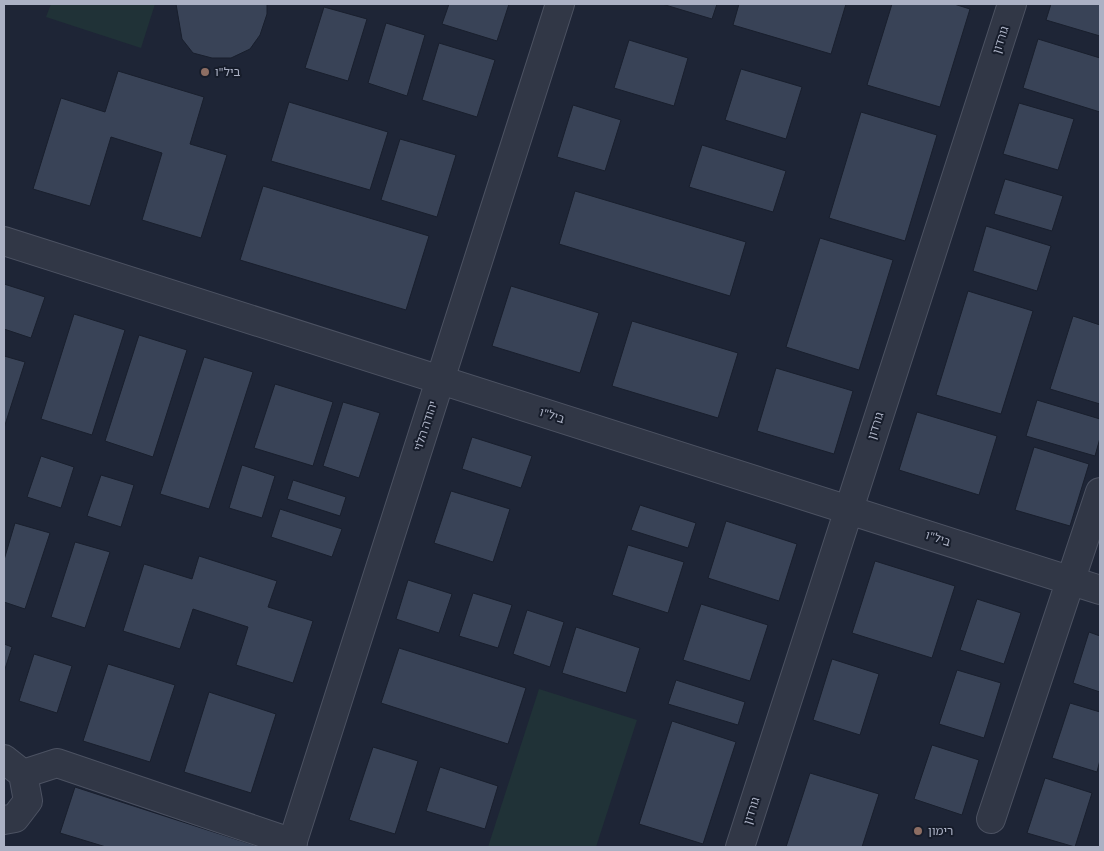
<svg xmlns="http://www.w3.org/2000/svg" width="1104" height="851" font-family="'Source Sans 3','Noto Sans Hebrew',sans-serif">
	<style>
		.green { fill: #203237 }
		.building { fill: #394357; stroke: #191f2d }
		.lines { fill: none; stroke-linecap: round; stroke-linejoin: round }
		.minor-casing { stroke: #4c5262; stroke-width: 30 }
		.minor { stroke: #313746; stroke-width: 28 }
		.education-dot { fill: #8d6e63; stroke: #171d2b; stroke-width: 2 }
		.labels { text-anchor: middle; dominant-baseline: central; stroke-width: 4; stroke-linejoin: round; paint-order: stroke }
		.street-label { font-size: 12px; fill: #abb1c4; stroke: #171d2b }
		.poi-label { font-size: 12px; fill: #abb1c4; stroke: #171d2b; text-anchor: start }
	</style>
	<rect width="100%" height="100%" fill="#1e2536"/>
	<path class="green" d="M 51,4 L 155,4 L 141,48 L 46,17 Z
		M 539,689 L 637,720 L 596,847 L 488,847 Z"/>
	<path class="building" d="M 176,4 L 267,4 L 267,14 L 260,35 L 250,49 L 231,58 L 212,58 L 193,53 L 182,39 Z
		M 449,4 L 509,4 L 497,41 L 442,24 Z
		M 662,4 L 717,4 L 712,19 Z
		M 739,4 L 846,4 L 831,54 L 733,25 Z
		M 892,4 L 954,4 L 970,9 L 940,107 L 867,85 Z
		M 1051,4 L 1100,4 L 1100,36 L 1046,20 Z
		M 324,7 L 367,19 L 348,81 L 305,68 Z
		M 386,23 L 425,35 L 407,96 L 368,83 Z
		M 1038,39 L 1100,58 L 1100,112 L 1023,88 Z
		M 629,40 L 688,58 L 674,106 L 614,88 Z
		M 439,43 L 495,60 L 477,117 L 422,100 Z
		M 741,69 L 802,87 L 786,139 L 725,120 Z
		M 118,71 L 204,97 L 190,144 L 227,155 L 201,238 L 142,220 L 162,153 L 111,137 L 90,206 L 33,189 L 61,98 L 105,112 Z
		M 289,102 L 388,132 L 370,190 L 271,161 Z
		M 1019,103 L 1074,119 L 1058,170 L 1003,154 Z
		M 573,105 L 621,120 L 605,171 L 557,157 Z
		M 861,112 L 937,135 L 905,241 L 829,218 Z
		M 400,139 L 456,155 L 437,217 L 381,200 Z
		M 702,145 L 786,171 L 773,212 L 689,187 Z
		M 1005,179 L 1063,196 L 1052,231 L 994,214 Z
		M 263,186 L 429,236 L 406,310 L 240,260 Z
		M 575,191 L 746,242 L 730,296 L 559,244 Z
		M 986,226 L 1051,246 L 1037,291 L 973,271 Z
		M 820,238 L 893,260 L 859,370 L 786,347 Z
		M 4,284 L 45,297 L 31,338 L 4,329 Z
		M 511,286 L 599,313 L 580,373 L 492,346 Z
		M 968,291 L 1033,311 L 1001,414 L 936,395 Z
		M 74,314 L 125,330 L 92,435 L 41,419 Z
		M 1073,316 L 1100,325 L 1100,404 L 1050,389 Z
		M 632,321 L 738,353 L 718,418 L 612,386 Z
		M 139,335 L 187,350 L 153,457 L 105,441 Z
		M 4,356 L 25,362 L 4,428 Z
		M 204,357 L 253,372 L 209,509 L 160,494 Z
		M 776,368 L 853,391 L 834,454 L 757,431 Z
		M 275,384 L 333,402 L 313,466 L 254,448 Z
		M 1037,400 L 1100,419 L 1100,438 L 1095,456 L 1026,436 Z
		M 343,402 L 380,413 L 359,478 L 323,466 Z
		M 917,412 L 997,436 L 979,495 L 899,470 Z
		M 472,437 L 532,456 L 521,488 L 462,469 Z
		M 1034,447 L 1089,464 L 1070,526 L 1015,510 Z
		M 41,456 L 74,467 L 61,508 L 27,497 Z
		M 242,465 L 275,476 L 262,518 L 229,508 Z
		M 101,475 L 134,485 L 121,527 L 87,516 Z
		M 293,480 L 346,497 L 340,516 L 287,499 Z
		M 451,491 L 510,509 L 493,562 L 434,543 Z
		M 640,505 L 696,523 L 688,548 L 631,530 Z
		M 280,509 L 342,529 L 332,557 L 271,537 Z
		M 726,521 L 797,544 L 779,601 L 708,578 Z
		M 15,523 L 50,533 L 25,609 L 4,602 L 4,560 Z
		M 75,542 L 110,552 L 85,628 L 51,617 Z
		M 628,545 L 684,562 L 668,613 L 612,595 Z
		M 199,556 L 277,581 L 268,607 L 313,621 L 293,683 L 236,665 L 248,627 L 193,609 L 180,649 L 123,631 L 144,564 L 192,579 Z
		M 875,561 L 955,586 L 932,658 L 852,633 Z
		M 408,580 L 452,594 L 439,633 L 396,619 Z
		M 473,593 L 512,605 L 498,648 L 459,636 Z
		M 977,599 L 1021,613 L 1004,664 L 960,650 Z
		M 701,604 L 768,625 L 750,681 L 683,660 Z
		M 527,610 L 564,622 L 550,667 L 513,654 Z
		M 576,627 L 640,648 L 626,693 L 562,673 Z
		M 1089,632 L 1100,636 L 1100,692 L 1073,683 Z
		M 4,644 L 12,647 L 4,672 Z
		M 399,648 L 526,688 L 508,744 L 381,703 Z
		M 34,654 L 72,666 L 57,713 L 19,701 Z
		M 832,659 L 879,674 L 860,735 L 813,720 Z
		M 108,664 L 175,685 L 150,762 L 83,741 Z
		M 957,670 L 1001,683 L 984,738 L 939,724 Z
		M 676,680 L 745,702 L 738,725 L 668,704 Z
		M 209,692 L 276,714 L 251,793 L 184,772 Z
		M 1070,703 L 1100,712 L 1100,760 L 1097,772 L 1052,758 Z
		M 672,721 L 736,742 L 703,844 L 639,824 Z
		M 932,745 L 979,760 L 962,815 L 914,799 Z
		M 373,747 L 418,761 L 395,834 L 349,820 Z
		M 440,767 L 498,786 L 485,829 L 426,811 Z
		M 810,773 L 879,794 L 862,847 L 786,847 Z
		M 1045,778 L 1092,793 L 1075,847 L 1027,833 Z
		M 75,787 L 260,847 L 106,847 L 60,833 Z"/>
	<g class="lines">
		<g class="minor-casing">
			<path id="minor" d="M 4,241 L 1100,590
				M 4,759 L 23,774 L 28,801 L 15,818 L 4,820
				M 23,774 L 57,763 L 293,843
				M 991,819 L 1100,492
				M 291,847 L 560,4
				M 740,847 L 1012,4"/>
		</g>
		<use href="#minor" class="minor"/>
	</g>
	<g class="education-dot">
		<circle cx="205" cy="72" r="5"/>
		<circle cx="918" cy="831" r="5"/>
	</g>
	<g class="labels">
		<g class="street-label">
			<text transform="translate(1001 40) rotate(-72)">גורדון</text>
			<text transform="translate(552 416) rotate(18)">ביל"ו</text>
			<text transform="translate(426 426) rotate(-72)">יהודה הלוי</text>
			<text transform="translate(876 426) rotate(-72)">גורדון</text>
			<text transform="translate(938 539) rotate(18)">ביל"ו</text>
			<text transform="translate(752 811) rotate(-72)">גורדון</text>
		</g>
		<g class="poi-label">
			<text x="215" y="72">ביל"ו</text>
			<text x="928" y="831">רימון</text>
		</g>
	</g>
	<rect width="1104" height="851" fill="none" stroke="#abb1c4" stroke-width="10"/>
</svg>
